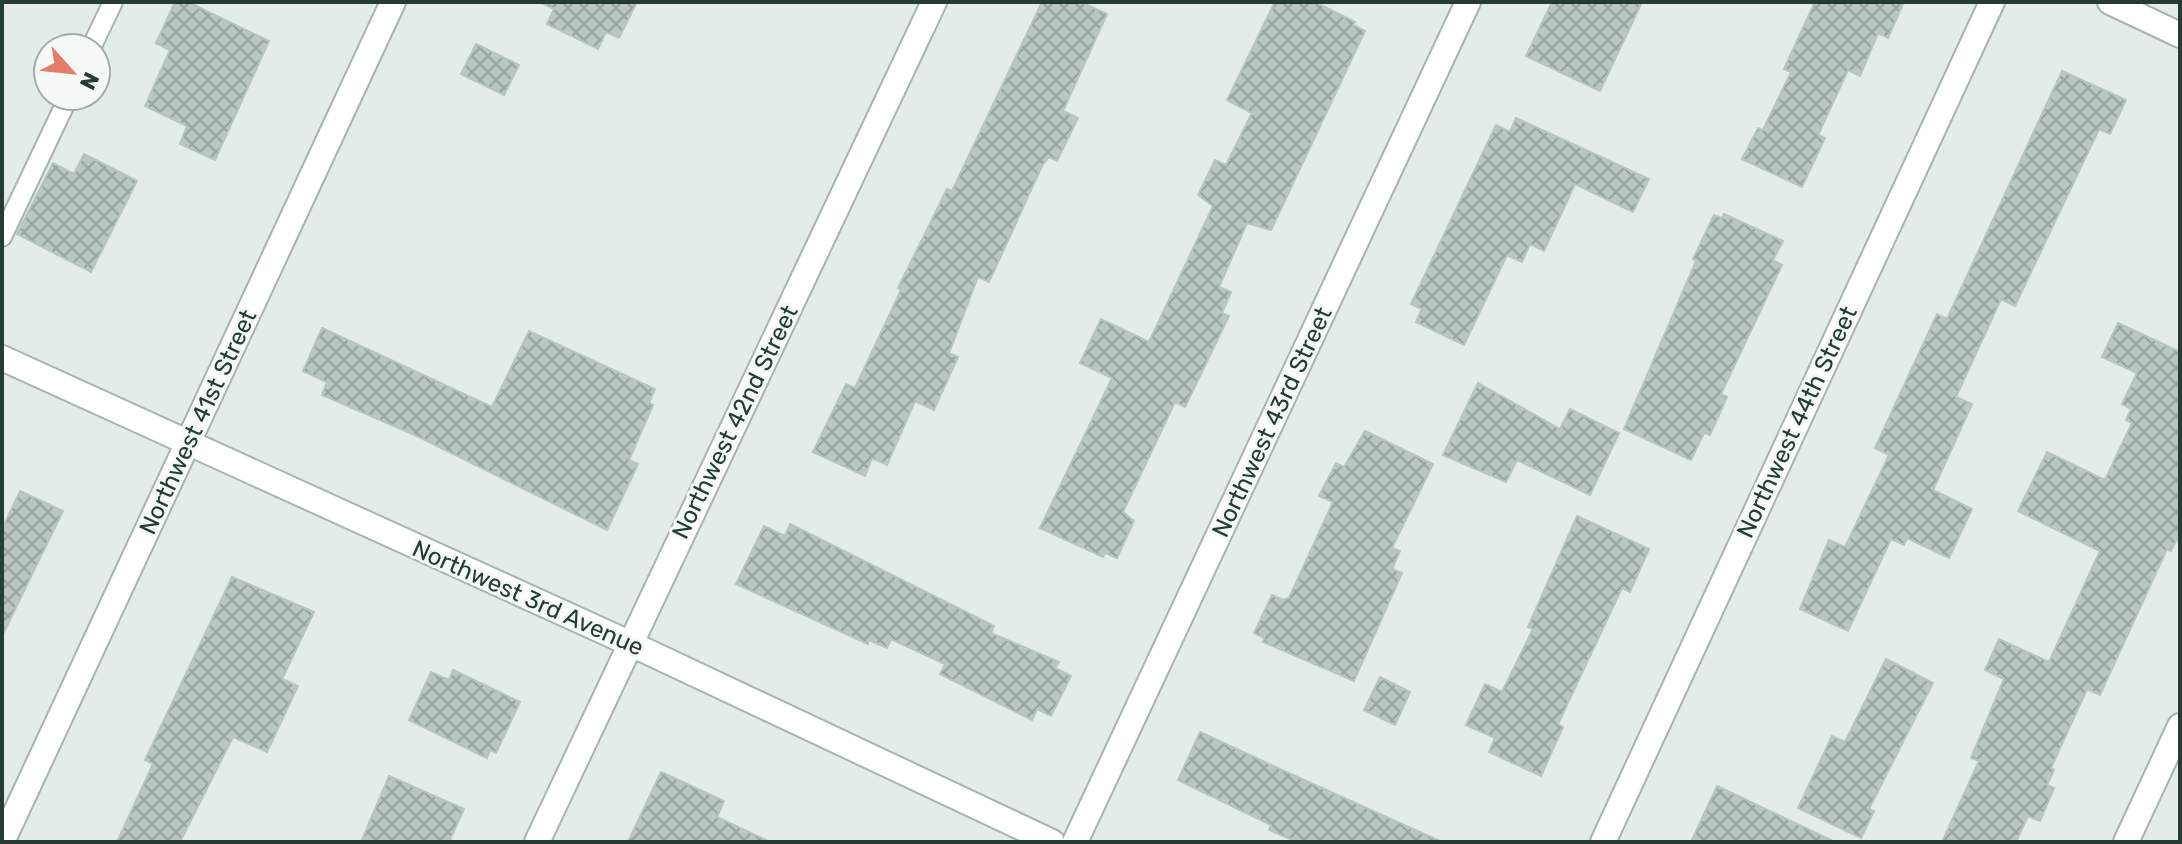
<svg xmlns="http://www.w3.org/2000/svg" width="2182" height="844" font-family="Rubik,sans-serif">
	<style>
		.building { fill: url(#building-cross-hatch); stroke: #b7c5be; stroke-width: 2 }
		.lines { fill: none; stroke-linecap: round; stroke-linejoin: round }
		.lane-casing { stroke: #a7b4ae; stroke-width: 22 }
		.street-casing { stroke: #a7b4ae; stroke-width: 28 }
		.secondary-casing { stroke: #a3b7ae; stroke-width: 28 }
		.lane { stroke: #fff; stroke-width: 18 }
		.street { stroke: #fff; stroke-width: 24 }
		.secondary { stroke: #fff; stroke-width: 24 }
		.labels { text-anchor: middle; dominant-baseline: central; stroke-width: 6; stroke-linejoin: round; paint-order: stroke }
		.street-label { font-size: 24px; fill: #253c34; stroke: #f4f9f6 }
	</style>
	<defs>
		<pattern id="building-cross-hatch" width="8" height="8" patternUnits="userSpaceOnUse" patternTransform="scale(2)"><rect width="8" height="8" fill="#bac7c1"/><path d="M0 0l8 8M0 8l8-8" fill="none" stroke="#97a39e"/></pattern>
	</defs>
	<rect width="100%" height="100%" fill="#e4ece8"/>
	<path class="building" d="M 175,2 L 188,2 L 269,41 L 215,160 L 180,144 L 187,126 L 145,106 L 170,50 L 156,43 Z
		M 540,2 L 637,2 L 619,38 L 606,32 L 598,49 L 547,24 L 554,9 Z
		M 1042,2 L 1081,2 L 1107,14 L 1063,111 L 1078,118 L 1057,161 L 1049,157 L 1042,166 L 989,282 L 978,277 L 949,353 L 958,357 L 934,410 L 915,401 L 887,465 L 872,458 L 865,476 L 813,452 L 846,384 L 855,388 L 901,290 L 898,288 L 947,189 L 952,191 Z
		M 1275,2 L 1315,2 L 1355,22 L 1353,25 L 1365,31 L 1271,230 L 1247,223 L 1219,287 L 1231,292 L 1222,313 L 1229,316 L 1185,407 L 1175,402 L 1123,512 L 1134,521 L 1117,558 L 1105,553 L 1103,557 L 1040,528 L 1112,378 L 1080,363 L 1101,319 L 1149,342 L 1213,206 L 1198,195 L 1215,160 L 1226,165 L 1252,113 L 1227,100 Z
		M 1552,2 L 1642,2 L 1600,91 L 1526,56 Z
		M 1809,2 L 1904,2 L 1888,38 L 1878,33 L 1860,76 L 1848,70 L 1818,135 L 1825,138 L 1802,187 L 1742,159 L 1758,128 L 1763,130 L 1791,72 L 1784,69 L 1814,4 Z
		M 476,44 L 519,65 L 504,95 L 461,74 Z
		M 2062,71 L 2126,100 L 2110,134 L 2099,129 L 2015,306 L 2001,299 L 1956,397 L 1972,404 L 1933,490 L 1972,509 L 1949,558 L 1907,538 L 1904,545 L 1891,539 L 1848,631 L 1800,609 L 1829,540 L 1845,547 L 1889,455 L 1875,448 L 1937,314 L 1947,319 Z
		M 1516,118 L 1649,179 L 1633,212 L 1575,184 L 1544,251 L 1530,244 L 1522,262 L 1507,255 L 1464,345 L 1416,322 L 1422,309 L 1411,304 L 1496,125 L 1510,132 Z
		M 84,154 L 137,181 L 91,272 L 17,234 L 53,163 L 74,174 Z
		M 1724,214 L 1783,241 L 1773,260 L 1782,265 L 1721,394 L 1727,397 L 1710,435 L 1704,433 L 1691,460 L 1624,429 L 1696,261 L 1693,259 L 1714,215 L 1722,218 Z
		M 2118,323 L 2180,352 L 2180,533 L 2171,551 L 2167,549 L 2100,695 L 2087,689 L 2051,768 L 2054,770 L 2047,785 L 2054,788 L 2040,821 L 2028,816 L 2016,842 L 1942,842 L 1979,761 L 1971,758 L 2004,679 L 1985,670 L 1999,639 L 2049,662 L 2100,551 L 2018,511 L 2047,452 L 2105,480 L 2132,423 L 2126,420 L 2131,409 L 2122,404 L 2137,373 L 2102,357 Z
		M 322,328 L 492,407 L 529,331 L 655,389 L 649,403 L 653,405 L 629,460 L 638,464 L 607,530 L 417,436 L 322,395 L 327,382 L 303,371 Z
		M 1478,383 L 1560,429 L 1570,409 L 1619,433 L 1590,495 L 1517,460 L 1506,482 L 1443,455 Z
		M 1365,431 L 1433,464 L 1392,548 L 1400,551 L 1392,569 L 1402,573 L 1354,681 L 1263,642 L 1264,638 L 1254,633 L 1272,595 L 1283,600 L 1289,598 L 1333,502 L 1319,496 L 1336,463 L 1344,467 Z
		M 20,491 L 63,511 L 2,636 L 2,529 Z
		M 1577,516 L 1649,549 L 1630,592 L 1622,588 L 1558,724 L 1563,727 L 1541,776 L 1489,752 L 1495,738 L 1466,725 L 1485,684 L 1502,692 L 1533,629 L 1528,627 Z
		M 790,524 L 994,626 L 991,633 L 1059,662 L 1055,668 L 1071,676 L 1051,716 L 1037,709 L 1032,720 L 940,674 L 945,664 L 891,639 L 887,648 L 869,640 L 868,644 L 736,584 L 764,526 L 785,536 Z
		M 232,577 L 314,612 L 282,679 L 298,686 L 267,752 L 233,737 L 180,842 L 117,842 L 153,764 L 145,760 Z
		M 1886,659 L 1933,683 L 1869,809 L 1874,811 L 1861,838 L 1798,808 L 1832,736 L 1845,742 Z
		M 453,670 L 520,702 L 496,753 L 490,750 L 487,758 L 409,720 L 431,672 L 449,680 Z
		M 1380,677 L 1410,692 L 1395,725 L 1364,710 Z
		M 1200,732 L 1293,775 L 1442,842 L 1297,842 L 1269,830 L 1271,825 L 1178,780 Z
		M 661,772 L 724,801 L 717,817 L 770,842 L 628,842 Z
		M 389,776 L 464,809 L 449,842 L 361,842 Z
		M 1717,786 L 1835,842 L 1691,842 Z"/>
	<g class="lines">
		<g class="lane-casing">
			<path id="lane" d="M 91,48 L 113,2
				M 2,237 L 69,96"/>
		</g>
		<g class="street-casing">
			<path id="street" d="M 2110,2 L 2180,35
				M 2,842 L 393,2
				M 537,842 L 934,2
				M 1075,842 L 1468,2
				M 1603,842 L 1992,2
				M 2126,842 L 2180,726"/>
		</g>
		<g class="secondary-casing">
			<path id="secondary" d="M 2,358 L 629,643 L 1052,842"/>
		</g>
		<use href="#lane" class="lane"/>
		<use href="#street" class="street"/>
		<use href="#secondary" class="secondary"/>
	</g>
	<g class="labels">
		<g class="street-label">
			<text transform="translate(198 422) rotate(-65)">Northwest 41st Street</text>
			<text transform="translate(735 422) rotate(-64)">Northwest 42nd Street</text>
			<text transform="translate(1272 422) rotate(-65)">Northwest 43rd Street</text>
			<text transform="translate(1797 422) rotate(-65)">Northwest 44th Street</text>
			<text transform="translate(528 598) rotate(24)">Northwest 3rd Avenue</text>
		</g>
	</g>
	<rect width="2182" height="844" fill="none" stroke="#253c34" stroke-width="8"/>
	<g transform="translate(72 72) rotate(117)"><circle r="38" fill="#f4f9f6" stroke="#a1ada8" stroke-width="2"/>
	<path d="M0-6L14 30L0 20L-14 30Z" fill="#e57c69"/>
	<text y="-12" font-size="22" font-weight="bold" text-anchor="middle" fill="#253c34">N</text>
	</g>
</svg>
